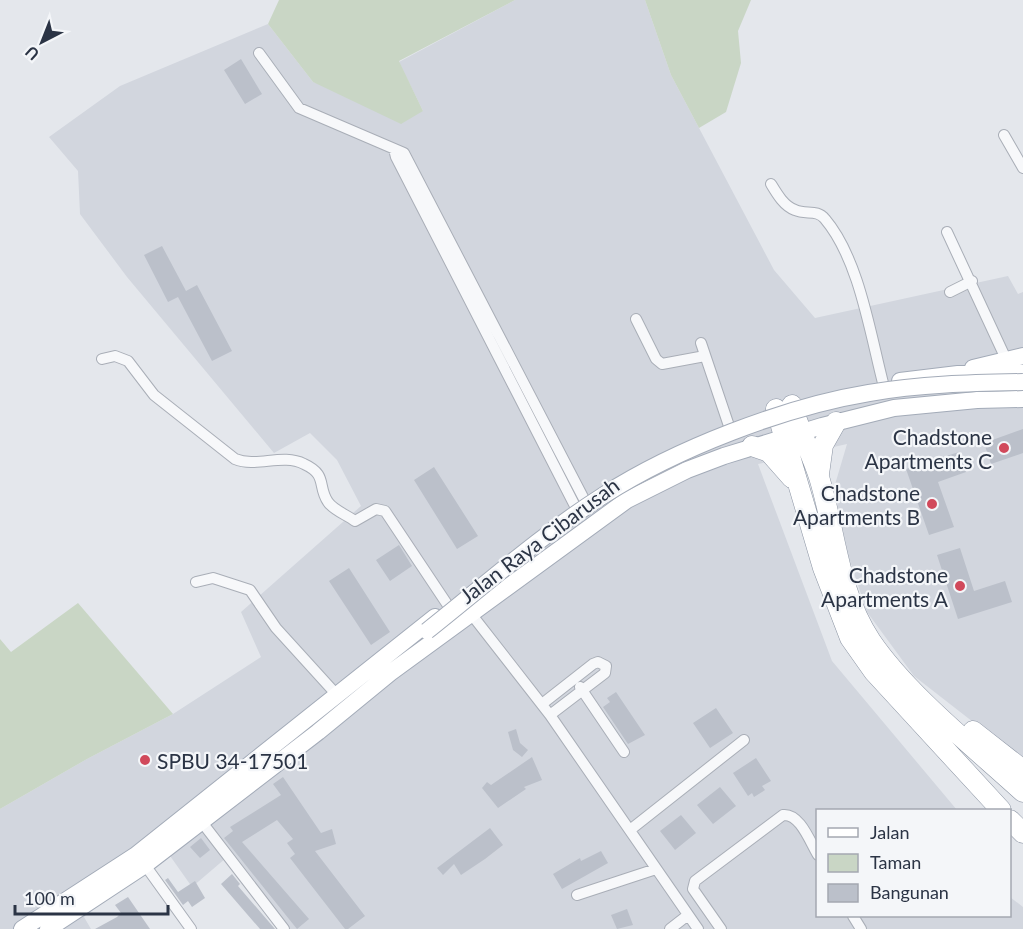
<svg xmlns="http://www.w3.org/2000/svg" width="1023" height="929" font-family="Lato,sans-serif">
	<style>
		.built { fill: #d2d6de }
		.green { fill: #c9d6c5 }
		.building { fill: #bbc0ca }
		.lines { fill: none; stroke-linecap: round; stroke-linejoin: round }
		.street-casing { stroke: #a9aeb7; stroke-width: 12 }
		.primary-casing { stroke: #a3abb8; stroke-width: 18 }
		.highway-casing { stroke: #8b94a3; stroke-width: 21 }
		.street { stroke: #f7f8fa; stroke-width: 10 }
		.primary { stroke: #fff; stroke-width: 16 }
		.highway { stroke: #fff; stroke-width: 20 }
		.primary-bridge-casing { stroke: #a3abb8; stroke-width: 18; stroke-linecap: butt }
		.primary-bridge { stroke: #fff; stroke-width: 16 }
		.poi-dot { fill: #d1495b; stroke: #f4f6f9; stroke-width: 2 }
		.labels { text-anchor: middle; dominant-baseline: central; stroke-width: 4.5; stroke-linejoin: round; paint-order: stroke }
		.poi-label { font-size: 21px; fill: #2b3445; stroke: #f4f6f9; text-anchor: end }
		.street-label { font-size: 21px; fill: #2b3445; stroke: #f4f6f9 }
	</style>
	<rect width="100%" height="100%" fill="#e4e7ec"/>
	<path class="built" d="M 515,0 L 645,0 L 671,75 L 774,270 L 815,318 L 1008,276 L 1018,294 L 1023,292 L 1023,761 L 914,676 L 867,612 L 848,555 L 834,488 L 847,444 L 758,464 L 832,661 L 957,810 L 818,810 L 818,916 L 1010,916 L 1010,897 L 1023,907 L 1023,929 L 287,929 L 226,858 L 192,887 L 168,853 L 84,917 L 91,929 L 0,929 L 0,809 L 87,759 L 173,714 L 261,657 L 241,612 L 361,506 L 337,460 L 310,433 L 274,453 L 127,277 L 80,214 L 78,171 L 49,137 L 120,86 L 268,24 L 313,82 L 423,111 L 399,62 Z"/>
	<path class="green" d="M 279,0 L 515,0 L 399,61 L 423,111 L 401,124 L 313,82 L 268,24 Z
		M 645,0 L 751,0 L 738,31 L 741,63 L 726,112 L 699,128 L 671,75 Z
		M 78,603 L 173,714 L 87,759 L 0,809 L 0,639 L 11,652 Z"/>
	<path class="building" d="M 241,59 L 262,94 L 245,104 L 224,70 Z
		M 162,246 L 186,291 L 197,285 L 232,351 L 212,361 L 178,297 L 168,302 L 144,255 Z
		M 1023,429 L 1023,453 L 991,464 L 984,443 Z
		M 959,452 L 966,472 L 938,482 L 954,527 L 929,535 L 906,469 Z
		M 434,467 L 478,536 L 457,549 L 414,480 Z
		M 399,545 L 412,566 L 390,581 L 376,560 Z
		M 960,548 L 974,591 L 1005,581 L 1012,602 L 958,619 L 937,555 Z
		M 349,568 L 390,632 L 371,645 L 329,581 Z
		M 616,692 L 645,735 L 628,744 L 603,707 L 610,702 L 607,698 Z
		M 716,708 L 733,733 L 710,748 L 693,723 Z
		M 516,729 L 520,743 L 528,750 L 522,757 L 513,750 L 508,732 Z
		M 532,757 L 542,780 L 524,787 L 526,789 L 498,808 L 482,788 L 487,782 L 491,785 Z
		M 756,758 L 771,781 L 762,786 L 765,790 L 754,797 L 752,793 L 748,796 L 733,773 Z
		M 283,777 L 321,833 L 332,829 L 336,844 L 315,851 L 365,916 L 348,929 L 345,929 L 290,858 L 295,854 L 287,843 L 293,839 L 277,820 L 242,842 L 309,919 L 297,929 L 224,838 L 233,831 L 230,827 L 281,795 L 273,784 Z
		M 720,787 L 736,806 L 713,824 L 697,805 Z
		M 681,815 L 696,833 L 675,850 L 660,831 Z
		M 490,828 L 503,845 L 485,859 L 461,875 L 454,864 L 443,875 L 437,868 Z
		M 201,838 L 210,850 L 200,858 L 190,847 Z
		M 601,851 L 608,863 L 562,889 L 553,874 L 580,858 L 581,861 Z
		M 232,874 L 240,884 L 238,886 L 275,929 L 260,929 L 221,884 Z
		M 168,878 L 178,892 L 195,881 L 205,898 L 192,907 L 188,901 L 183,905 L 165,880 Z
		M 128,897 L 150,929 L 95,929 L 117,917 L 121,913 L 115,905 Z
		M 627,909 L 633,925 L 617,929 L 611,915 Z"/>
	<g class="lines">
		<g class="street-casing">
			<path id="street" d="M 259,53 L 299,108 L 404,153 L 585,501
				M 1004,135 L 1023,168
				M 394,149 L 396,157 L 576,508
				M 771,184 C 777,194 784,206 795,210 C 806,215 817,209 825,219 C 859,259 870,333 883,383
				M 947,232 L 1006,359
				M 950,292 L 972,281
				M 636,319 L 656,359 L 662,364 L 705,356
				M 701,343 L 729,426
				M 102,359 L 115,356 L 128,361 L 154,395 L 235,459 C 257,468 282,453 304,464 C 328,475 317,486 328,502 C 333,510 347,515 355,521 L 376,509 L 385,511 L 449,607
				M 196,582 L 213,578 L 250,590 L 276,628 L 336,694
				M 472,615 L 550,715 L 698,929
				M 580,687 L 624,752
				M 542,704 L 593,664 L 598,662 L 606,666 L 605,673 L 550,715
				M 201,821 L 284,929
				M 630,830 L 744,740
				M 145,865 L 191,929
				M 577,895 L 656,869
				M 853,916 L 861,929
				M 670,929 L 688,915
				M 721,929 L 693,889 L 695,881 L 783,815 C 800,813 810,842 818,855"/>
		</g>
		<g class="primary-casing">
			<path id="primary" d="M 973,368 L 1023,356
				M 900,381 L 958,374 L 1023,373
				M 22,929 L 136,855 L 435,617
				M 48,929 L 145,865 L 318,732 L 390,673 L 627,500 L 687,470 L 724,456 L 822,426 L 894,408 L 977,400 L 1023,399"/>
		</g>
		<g class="highway-casing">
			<path id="highway" d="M 792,405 C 799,429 811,453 819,477 C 836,532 838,592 871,641 C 907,694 975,748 1023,792
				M 776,409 L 823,568 L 850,638 L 874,672 L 1001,810
				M 752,446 L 769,452 L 792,478
				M 819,474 L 823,445 L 836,422
				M 973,731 L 1023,770
				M 1010,820 L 1023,833"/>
		</g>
		<use href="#street" class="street"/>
		<use href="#primary" class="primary"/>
		<use href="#highway" class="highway"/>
		<g class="primary-bridge-casing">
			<path id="primary-bridge" d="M 427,631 C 485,585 541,535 604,495 C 676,449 784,407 869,393 C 920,384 971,383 1023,382"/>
		</g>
		<use href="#primary-bridge" class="primary-bridge"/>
	</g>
	<g class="poi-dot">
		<circle cx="1004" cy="448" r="6"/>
		<circle cx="932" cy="504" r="6"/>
		<circle cx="960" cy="586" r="6"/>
		<circle cx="145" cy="760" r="6"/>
	</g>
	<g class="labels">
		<g class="poi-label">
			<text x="992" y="436">Chadstone<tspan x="992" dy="24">Apartments C</tspan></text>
			<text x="920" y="492">Chadstone<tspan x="920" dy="24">Apartments B</tspan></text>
			<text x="948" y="574">Chadstone<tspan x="948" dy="24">Apartments A</tspan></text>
			<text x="157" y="760" text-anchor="start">SPBU 34-17501</text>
		</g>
		<g class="street-label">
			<text transform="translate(539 540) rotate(-37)">Jalan Raya Cibarusah</text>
		</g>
	</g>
	<rect x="816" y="809" width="195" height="108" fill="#f4f6f9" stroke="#a4a8b1" stroke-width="1.5"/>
	<rect x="828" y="828" width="30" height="9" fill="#ffffff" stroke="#a4a8b1" stroke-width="1.5"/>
	<text x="870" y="839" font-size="18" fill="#2b3445">Jalan</text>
	<rect x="828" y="854" width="30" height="18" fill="#c9d6c5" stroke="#a4a8b1" stroke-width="1.5"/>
	<text x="870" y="869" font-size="18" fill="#2b3445">Taman</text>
	<rect x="828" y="884" width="30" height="18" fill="#bbc0ca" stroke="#a4a8b1" stroke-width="1.5"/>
	<text x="870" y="899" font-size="18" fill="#2b3445">Bangunan</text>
	<g transform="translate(42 42) rotate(222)" stroke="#f4f6f9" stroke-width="4.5" paint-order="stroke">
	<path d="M0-4.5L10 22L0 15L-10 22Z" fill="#2b3445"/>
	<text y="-9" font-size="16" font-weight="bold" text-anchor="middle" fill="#2b3445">U</text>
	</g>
	<path d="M15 905v9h153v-9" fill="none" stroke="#2b3445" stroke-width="3"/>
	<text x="24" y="905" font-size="18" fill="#2b3445" stroke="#f4f6f9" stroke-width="4.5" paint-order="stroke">100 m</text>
</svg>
